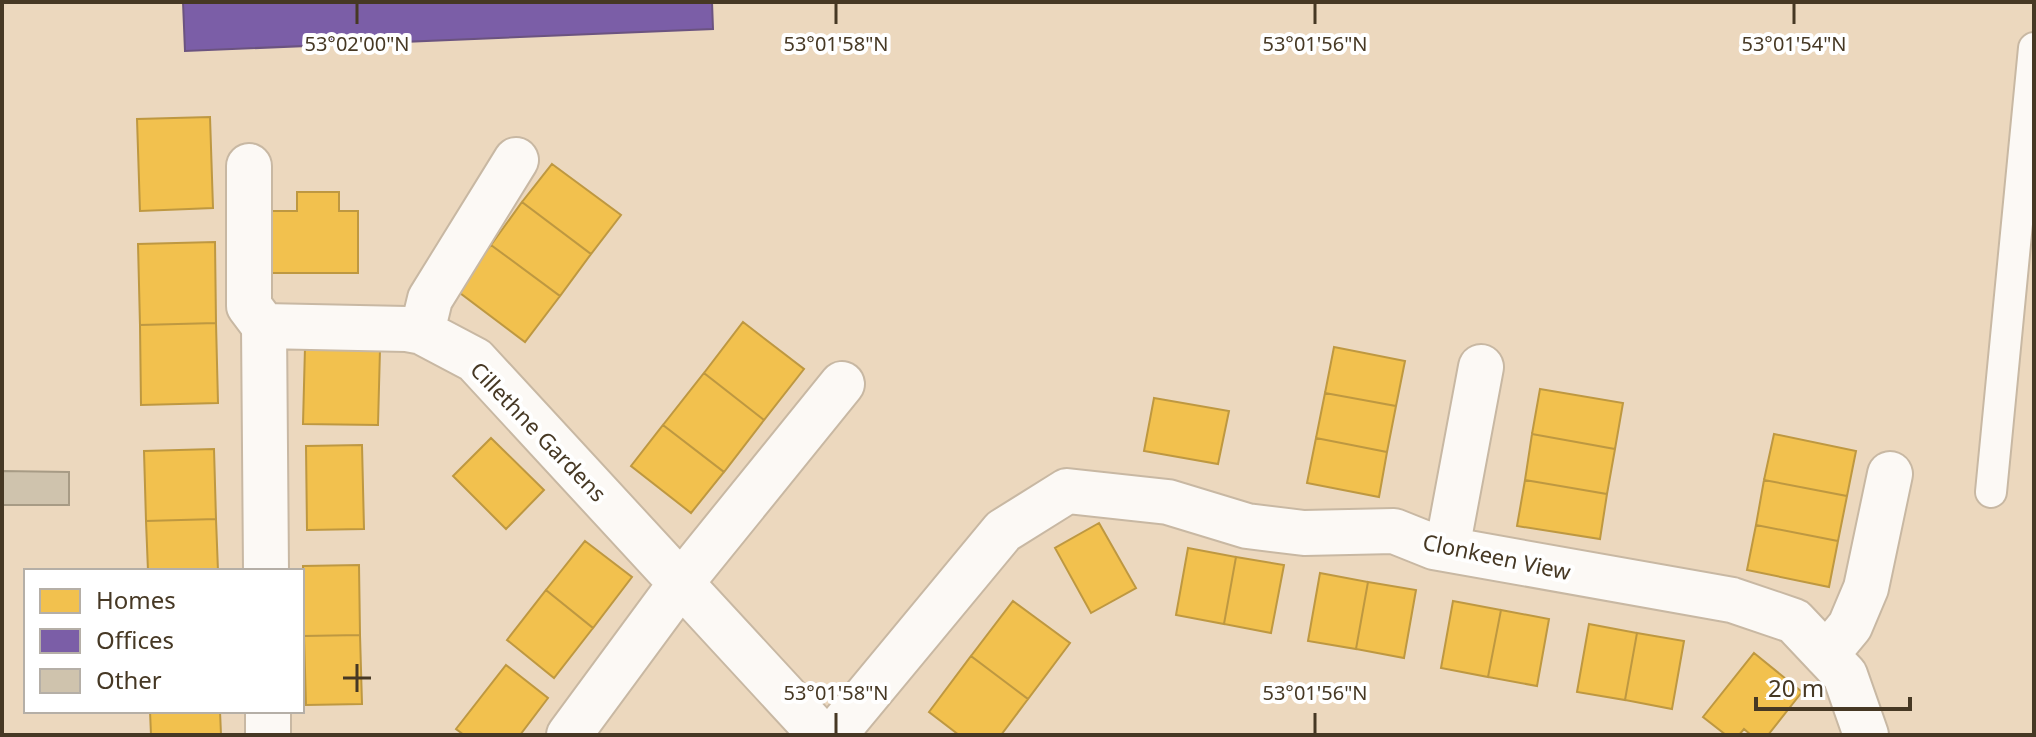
<svg xmlns="http://www.w3.org/2000/svg" width="2036" height="737" font-family="'Noto Sans',sans-serif">
	<style>
		.homes { fill: #f2c14e; stroke: #be9841; stroke-width: 2 }
		.offices { fill: #7b5ea7; stroke: #6b5380; stroke-width: 2 }
		.building { fill: #cfc3ad; stroke: #a79b85; stroke-width: 2 }
		.lines { fill: none; stroke-linecap: round; stroke-linejoin: round }
		.service-casing { stroke: #c8b8a3; stroke-width: 34 }
		.minor-casing { stroke: #c8b8a3; stroke-width: 48 }
		.service { stroke: #fcf9f5; stroke-width: 30 }
		.minor { stroke: #fcf9f5; stroke-width: 44 }
		.ticks { fill: none; stroke: #463824; stroke-width: 3 }
		.labels { text-anchor: middle; dominant-baseline: central; stroke-width: 8; stroke-linejoin: round; paint-order: stroke }
		.street-label { font-size: 22px; fill: #463824; stroke: #fff }
		.ticks-label { font-size: 20px; text-anchor: middle; fill: #463824; stroke: #fff; stroke-width: 8; stroke-linejoin: round; paint-order: stroke }
	</style>
	<rect width="100%" height="100%" fill="#ecd8be"/>
	<path class="homes" d="M 210,117 L 213,208 L 140,211 L 137,119 Z
		M 552,164 L 621,215 L 591,254 L 522,202 Z
		M 297,192 L 339,192 L 339,211 L 358,211 L 358,273 L 266,273 L 266,211 L 297,211 Z
		M 522,202 L 591,254 L 560,296 L 491,245 Z
		M 215,242 L 216,323 L 140,325 L 138,244 Z
		M 491,245 L 560,296 L 525,342 L 456,290 Z
		M 743,322 L 804,369 L 764,420 L 704,373 Z
		M 216,323 L 218,403 L 141,405 L 140,325 Z
		M 305,347 L 380,349 L 378,425 L 303,424 Z
		M 1334,347 L 1405,361 L 1396,406 L 1325,393 Z
		M 704,373 L 764,420 L 724,472 L 663,425 Z
		M 1540,389 L 1623,403 L 1615,449 L 1532,434 Z
		M 1325,393 L 1396,406 L 1387,452 L 1316,438 Z
		M 1154,398 L 1229,411 L 1218,464 L 1144,451 Z
		M 663,425 L 724,472 L 691,513 L 631,466 Z
		M 1532,434 L 1615,449 L 1607,494 L 1525,480 Z
		M 1774,434 L 1856,451 L 1847,496 L 1764,480 Z
		M 491,438 L 544,490 L 506,529 L 453,476 Z
		M 1316,438 L 1387,452 L 1379,497 L 1307,483 Z
		M 362,445 L 364,529 L 307,530 L 306,446 Z
		M 214,449 L 216,519 L 146,521 L 144,451 Z
		M 1525,480 L 1607,494 L 1600,539 L 1517,526 Z
		M 1764,480 L 1847,496 L 1838,541 L 1756,525 Z
		M 216,519 L 218,571 L 148,571 L 146,521 Z
		M 1099,523 L 1136,588 L 1091,613 L 1055,548 Z
		M 1756,525 L 1838,541 L 1829,587 L 1747,570 Z
		M 585,541 L 632,577 L 593,628 L 546,590 Z
		M 1188,548 L 1236,557 L 1224,624 L 1176,615 Z
		M 1236,557 L 1284,565 L 1271,633 L 1224,624 Z
		M 359,565 L 360,635 L 304,636 L 303,566 Z
		M 1320,573 L 1368,582 L 1356,649 L 1308,641 Z
		M 1368,582 L 1416,590 L 1404,658 L 1356,649 Z
		M 546,590 L 593,628 L 554,678 L 507,640 Z
		M 1013,601 L 1070,643 L 1028,699 L 971,656 Z
		M 1453,601 L 1501,610 L 1488,677 L 1441,668 Z
		M 1501,610 L 1549,619 L 1537,686 L 1488,677 Z
		M 1589,624 L 1637,633 L 1625,700 L 1577,692 Z
		M 1637,633 L 1684,641 L 1672,709 L 1625,700 Z
		M 360,635 L 362,704 L 306,705 L 304,636 Z
		M 1754,653 L 1802,692 L 1768,735 L 1751,735 L 1744,729 L 1739,735 L 1726,735 L 1703,717 Z
		M 971,656 L 1028,699 L 1001,735 L 959,735 L 929,712 Z
		M 506,665 L 548,698 L 520,735 L 464,735 L 456,729 Z
		M 150,711 L 220,711 L 221,735 L 151,735 Z"/>
	<path class="offices" d="M 183,2 L 712,2 L 713,29 L 185,51 Z"/>
	<path class="building" d="M 2,471 L 69,472 L 69,505 L 2,505 Z"/>
	<g class="lines">
		<g class="service-casing">
			<path id="service" d="M 1991,492 L 2034,48"/>
		</g>
		<g class="minor-casing">
			<path id="minor" d="M 249,166 L 249,306 L 264,326
				M 422,332 L 430,299 L 516,160
				M 1447,549 L 1481,367
				M 266,571 L 264,326 L 406,329 L 422,332 L 475,360 L 821,735
				M 1826,655 L 1850,626 L 1866,588 L 1890,474
				M 268,711 L 268,735
				M 569,735 L 681,583 L 842,384
				M 834,735 L 1003,531 L 1067,491 L 1168,502 L 1247,526 L 1304,533 L 1394,531 L 1434,547 L 1732,600 L 1794,621 L 1845,675 L 1866,735"/>
		</g>
		<use href="#service" class="service"/>
		<use href="#minor" class="minor"/>
	</g>
	<path class="ticks" d="M 357,4 L 357,24M 836,4 L 836,24M 1315,4 L 1315,24M 1794,4 L 1794,24M 357,664 L 357,692M 343,678 L 371,678M 836,713 L 836,733M 1315,713 L 1315,733"/>
	<g class="labels">
		<g class="street-label">
			<text transform="translate(539 431) rotate(46)">Cillethne Gardens</text>
			<text transform="translate(1497 556) rotate(12)">Clonkeen View</text>
		</g>
	</g>
	<g class="ticks-label">
		<text x="357" y="51">53°02'00"N</text>
		<text x="836" y="51">53°01'58"N</text>
		<text x="1315" y="51">53°01'56"N</text>
		<text x="1794" y="51">53°01'54"N</text>
		<text x="836" y="700">53°01'58"N</text>
		<text x="1315" y="700">53°01'56"N</text>
	</g>
	<rect width="2036" height="737" fill="none" stroke="#463824" stroke-width="8"/>
	<rect x="24" y="569" width="280" height="144" fill="#ffffff" stroke="#b5afa7" stroke-width="2"/>
	<rect x="40" y="589" width="40" height="24" fill="#f2c14e" stroke="#b5afa7" stroke-width="2"/>
	<text x="96" y="609" font-size="24" fill="#463824">Homes</text>
	<rect x="40" y="629" width="40" height="24" fill="#7b5ea7" stroke="#b5afa7" stroke-width="2"/>
	<text x="96" y="649" font-size="24" fill="#463824">Offices</text>
	<rect x="40" y="669" width="40" height="24" fill="#cfc3ad" stroke="#b5afa7" stroke-width="2"/>
	<text x="96" y="689" font-size="24" fill="#463824">Other</text>
	<path d="M1756 697v12h154v-12" fill="none" stroke="#463824" stroke-width="4"/>
	<text x="1768" y="697" font-size="24" fill="#463824" stroke="#ffffff" stroke-width="6" paint-order="stroke">20 m</text>
</svg>
